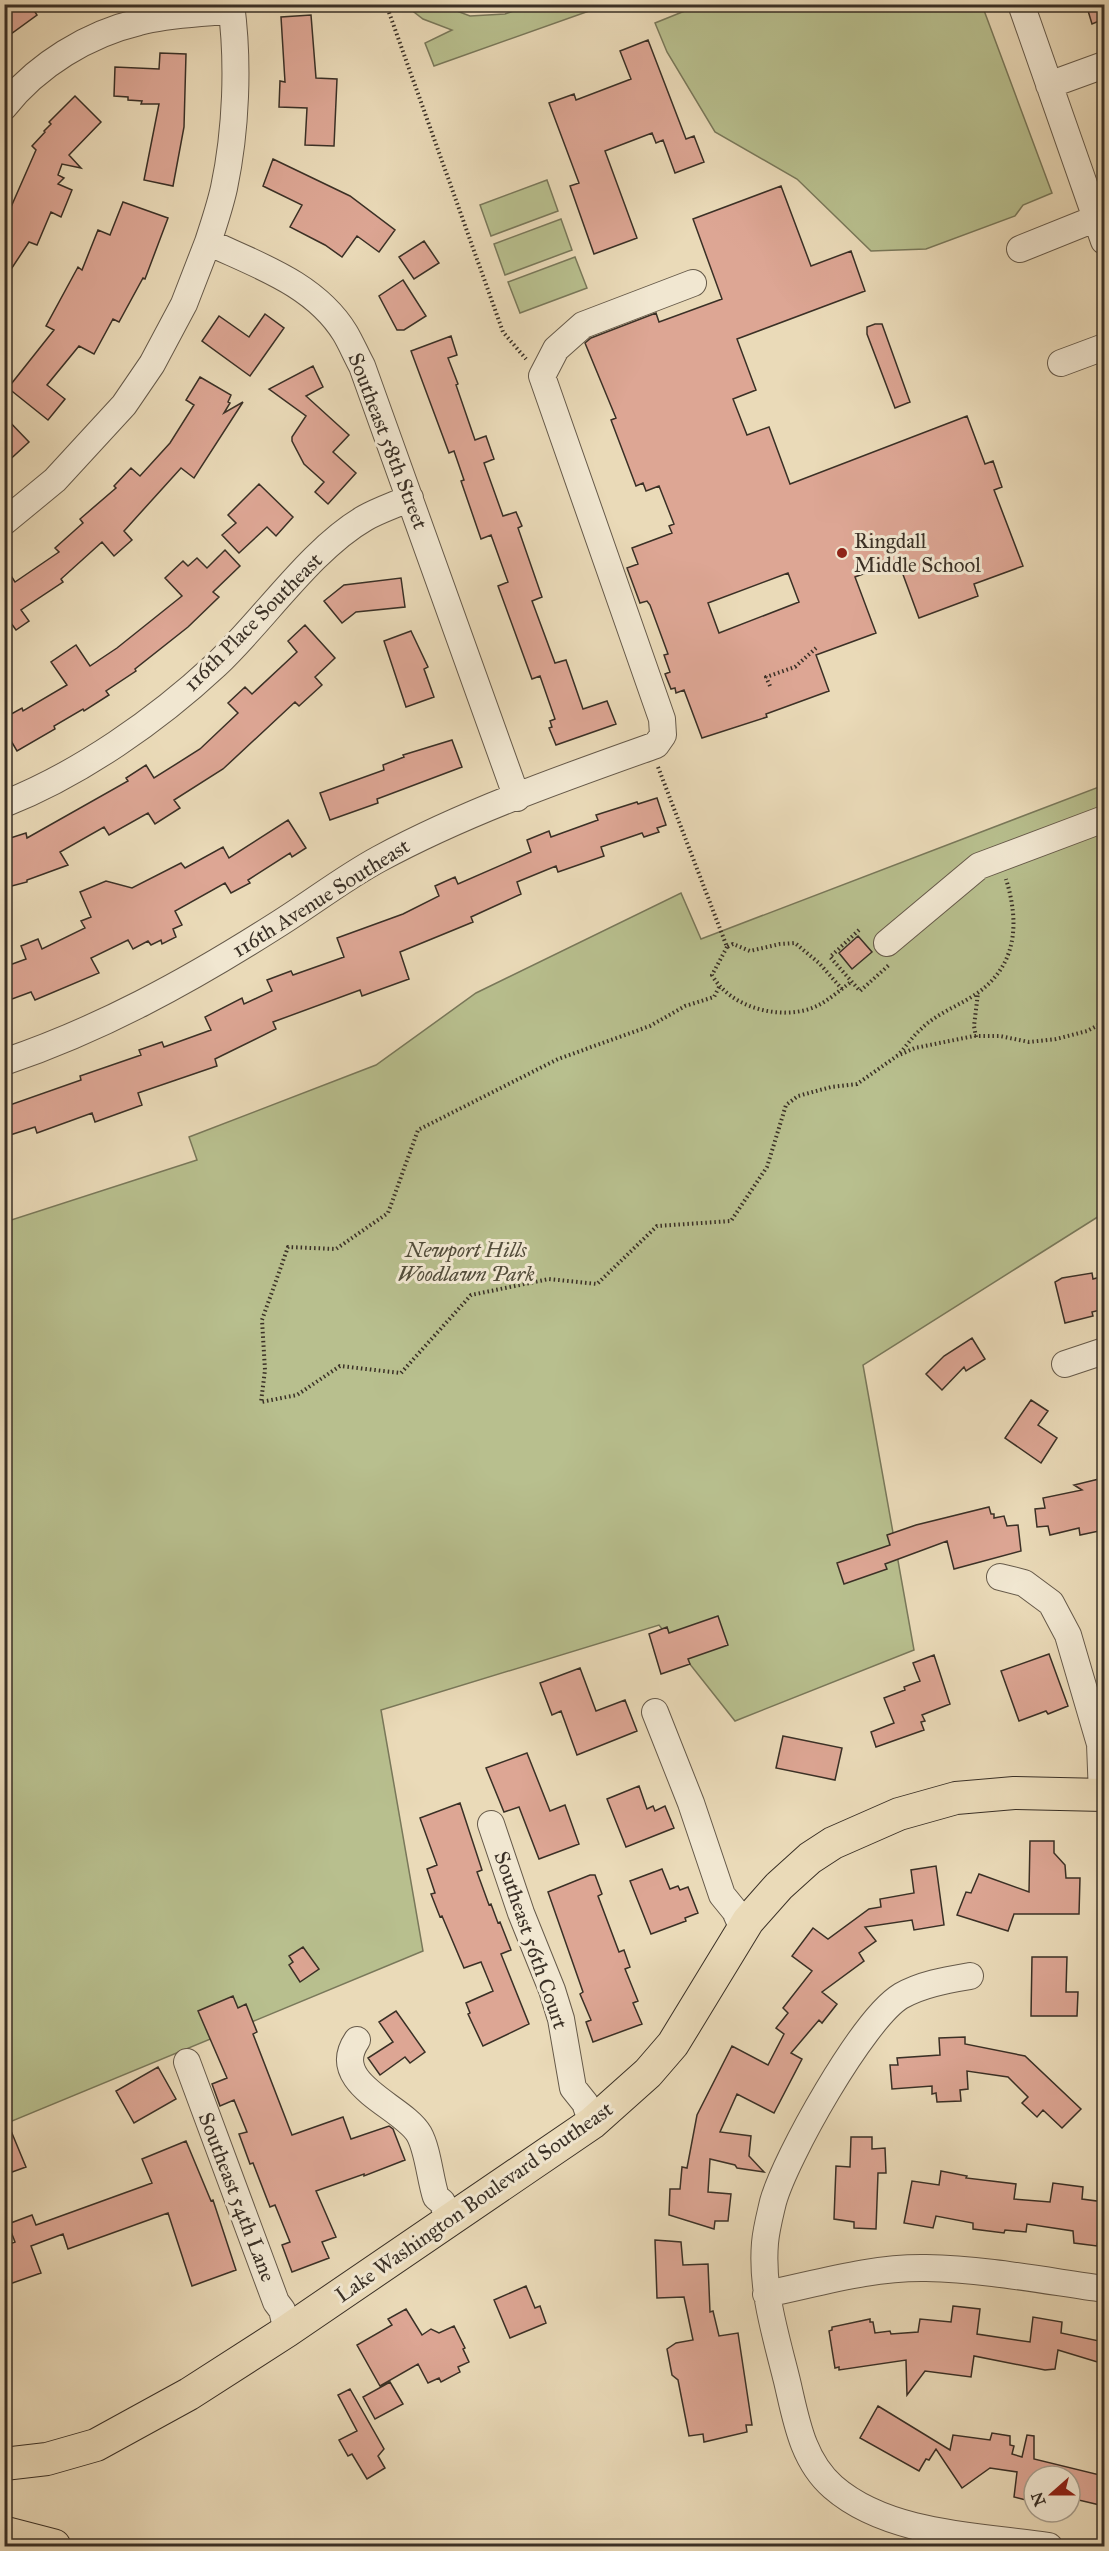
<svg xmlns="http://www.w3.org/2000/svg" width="1109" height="2551" font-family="'IM FELL Great Primer',serif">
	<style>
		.green { fill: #b8bf8e; stroke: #79785a; stroke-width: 1.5 }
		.building { fill: #dda694; stroke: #3a3026; stroke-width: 1.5; fill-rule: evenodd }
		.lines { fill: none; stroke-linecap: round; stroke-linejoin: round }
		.minor-casing { stroke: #665a4a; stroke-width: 28 }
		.major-casing { stroke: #3a3026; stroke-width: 34 }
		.highway-casing { stroke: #3a3026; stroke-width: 35 }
		.path { stroke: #3a3026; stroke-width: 4; stroke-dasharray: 1.5 3; stroke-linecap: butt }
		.minor { stroke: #f1e7d1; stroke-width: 26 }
		.major { stroke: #eadab8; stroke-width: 32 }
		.highway { stroke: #eadab8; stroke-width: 33 }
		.poi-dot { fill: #8f2418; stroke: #f1e7d1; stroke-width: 2 }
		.labels { text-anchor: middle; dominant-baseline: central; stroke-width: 6; stroke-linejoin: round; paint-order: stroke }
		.street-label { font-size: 21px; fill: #3a3026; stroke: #f1e7d1 }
		.poi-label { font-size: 21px; fill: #3a3026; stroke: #f1e7d1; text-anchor: start }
		.park-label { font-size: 21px; font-style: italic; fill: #534d3b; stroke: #f1e7d1 }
	</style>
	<rect width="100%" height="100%" fill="#eadab8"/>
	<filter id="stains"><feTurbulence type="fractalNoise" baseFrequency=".00333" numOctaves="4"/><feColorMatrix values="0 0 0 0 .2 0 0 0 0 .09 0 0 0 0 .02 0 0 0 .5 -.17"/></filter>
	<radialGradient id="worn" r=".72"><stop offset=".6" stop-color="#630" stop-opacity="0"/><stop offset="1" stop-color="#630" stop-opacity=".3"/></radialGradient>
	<path class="green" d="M 702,4 L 982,5 L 1052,193 L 1023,205 L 1015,216 L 926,249 L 871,251 L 797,179 L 715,132 L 667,52 L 655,23 Z
		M 405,5 L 441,5 L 470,16 L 505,14 L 530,5 L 606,5 L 434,66 L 425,43 L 452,30 L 423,19 Z
		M 547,180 L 558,211 L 491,236 L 480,205 Z
		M 561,219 L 572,250 L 505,275 L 494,244 Z
		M 575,257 L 587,288 L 520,313 L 508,282 Z
		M 1104,785 L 1104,1213 L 863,1365 L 914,1650 L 735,1721 L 659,1625 L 381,1710 L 423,1951 L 5,2124 L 5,1222 L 197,1160 L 189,1137 L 376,1065 L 476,993 L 681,893 L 701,939 Z"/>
	<path class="building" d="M 4,4 L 30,4 L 37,15 L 4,39 Z
		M 1086,4 L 1104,4 L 1104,19 L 1092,24 Z
		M 311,15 L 316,78 L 337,79 L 334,146 L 305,145 L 307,108 L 279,107 L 280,81 L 285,82 L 281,17 Z
		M 648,40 L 686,139 L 694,136 L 704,162 L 675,173 L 663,140 L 656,143 L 652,133 L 605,151 L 637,238 L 594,254 L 570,186 L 579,183 L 549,103 L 574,94 L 576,100 L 631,79 L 620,51 Z
		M 160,53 L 186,54 L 184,127 L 173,186 L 144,180 L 159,104 L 141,104 L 142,101 L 128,100 L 128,97 L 114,96 L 115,67 L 159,69 Z
		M 75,96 L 101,122 L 69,155 L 81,168 L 62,164 L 58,175 L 64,178 L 58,184 L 72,190 L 61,217 L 51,212 L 37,245 L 29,242 L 4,280 L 4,223 L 36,150 L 32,146 L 45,132 L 44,131 L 51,124 L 49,122 Z
		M 273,159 L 350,196 L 395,230 L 379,252 L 357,236 L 342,257 L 325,245 L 290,227 L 302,205 L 263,186 Z
		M 781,186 L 811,266 L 851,251 L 865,291 L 737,339 L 756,390 L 733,399 L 747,435 L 769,427 L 790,484 L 967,416 L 985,464 L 993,461 L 1002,487 L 994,490 L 1023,566 L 974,584 L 978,596 L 919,618 L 898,561 L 855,577 L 876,633 L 816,655 L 829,691 L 766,714 L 767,717 L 702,738 L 684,690 L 676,693 L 675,688 L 671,689 L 665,674 L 670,672 L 664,655 L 668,654 L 650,605 L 647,601 L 640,603 L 627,568 L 638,564 L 632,548 L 672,533 L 669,526 L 674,524 L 659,486 L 646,491 L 643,483 L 636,486 L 611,420 L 616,418 L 585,343 L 591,338 L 656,313 L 659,322 L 722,299 L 693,219 ZM 788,573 L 799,602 L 719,633 L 708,603 Z
		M 123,202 L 168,218 L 145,279 L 143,278 L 119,322 L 113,319 L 94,354 L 79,346 L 47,385 L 65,399 L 48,420 L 8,388 L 54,330 L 46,326 L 78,267 L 82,270 L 98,230 L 110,235 Z
		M 424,241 L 439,263 L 414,279 L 399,257 Z
		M 403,280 L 426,316 L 404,330 L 397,330 L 379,296 Z
		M 265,314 L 284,328 L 250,376 L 202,341 L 219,316 L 249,337 Z
		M 875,324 L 882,324 L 910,402 L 895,408 L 867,334 L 867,327 Z
		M 451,336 L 457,355 L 448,358 L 458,384 L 456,385 L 475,440 L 486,436 L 494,459 L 484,463 L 503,516 L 516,512 L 522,526 L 518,528 L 542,597 L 532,601 L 555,663 L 566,660 L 583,709 L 607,701 L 616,724 L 556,745 L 549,728 L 552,727 L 550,721 L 555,719 L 540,676 L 532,679 L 498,586 L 508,582 L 491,535 L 481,539 L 461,481 L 464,480 L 454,451 L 449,453 L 411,351 Z
		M 313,366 L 323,387 L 306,396 L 349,435 L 333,452 L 356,473 L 328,504 L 315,492 L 324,482 L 304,464 L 292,441 L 292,437 L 306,416 L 269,389 Z
		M 200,377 L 231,395 L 228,402 L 230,403 L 224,413 L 243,402 L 194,478 L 181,468 L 124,531 L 132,540 L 114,556 L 102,542 L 61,579 L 63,582 L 21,610 L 29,621 L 16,630 L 8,619 L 4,621 L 4,565 L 15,582 L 59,552 L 55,548 L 83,523 L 80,519 L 116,488 L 114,486 L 131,468 L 140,476 L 170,443 L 194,405 L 186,400 Z
		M 4,416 L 29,442 L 4,465 Z
		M 259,484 L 293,517 L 276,536 L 267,527 L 239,553 L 222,535 L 236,523 L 228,515 Z
		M 225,550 L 240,566 L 213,592 L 219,597 L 188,627 L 135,669 L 136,671 L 106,691 L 109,695 L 84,711 L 83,709 L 54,726 L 55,729 L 17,751 L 4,729 L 4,718 L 22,708 L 23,711 L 67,685 L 51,662 L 76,645 L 90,666 L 117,648 L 182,596 L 165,578 L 183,561 L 188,566 L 197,558 L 207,568 Z
		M 401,578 L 405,607 L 356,612 L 342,623 L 324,601 L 344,585 Z
		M 305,625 L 335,658 L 315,677 L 322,685 L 299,706 L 295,702 L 223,769 L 174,800 L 180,808 L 155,824 L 148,813 L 109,835 L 104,827 L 60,852 L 68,865 L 27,880 L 27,882 L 4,888 L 4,840 L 26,833 L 27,838 L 128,781 L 126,778 L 146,765 L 154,778 L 200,749 L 238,713 L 228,703 L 245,687 L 252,694 L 297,652 L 288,641 Z
		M 411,631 L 428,667 L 424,669 L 434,697 L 406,707 L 384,641 Z
		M 452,740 L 462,767 L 377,799 L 378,803 L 330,820 L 320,793 L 384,770 L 383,765 L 404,757 L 403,755 Z
		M 657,798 L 666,825 L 657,828 L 659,832 L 644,837 L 642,833 L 601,847 L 604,856 L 558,872 L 556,866 L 517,882 L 521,894 L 471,917 L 473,922 L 400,952 L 409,979 L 362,996 L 360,990 L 273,1022 L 276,1029 L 215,1059 L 217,1066 L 138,1093 L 142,1105 L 95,1122 L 92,1113 L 37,1133 L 35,1127 L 4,1137 L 4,1107 L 81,1080 L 80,1076 L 141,1055 L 139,1050 L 162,1042 L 164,1047 L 211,1030 L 205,1017 L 242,998 L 244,1004 L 272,991 L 267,980 L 291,971 L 293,975 L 344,957 L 337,938 L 403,914 L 439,896 L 435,886 L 455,877 L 458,884 L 531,852 L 527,840 L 549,831 L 551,837 L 598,820 L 596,815 L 637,802 L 638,804 Z
		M 288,820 L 306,848 L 292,857 L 290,853 L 248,880 L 250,883 L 231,893 L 225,883 L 175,911 L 182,925 L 173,929 L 176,937 L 162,944 L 161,940 L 151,945 L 148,941 L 133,949 L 128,940 L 91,958 L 99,973 L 35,1000 L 31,992 L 4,1002 L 4,967 L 26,959 L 21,946 L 38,939 L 42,949 L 85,928 L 81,921 L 91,917 L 80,892 L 106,881 L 132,888 L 181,863 L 185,868 L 223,847 L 229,858 Z
		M 858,936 L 872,952 L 852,969 L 839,953 Z
		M 1092,1273 L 1093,1279 L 1104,1276 L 1104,1309 L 1092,1312 L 1093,1316 L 1065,1323 L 1055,1282 L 1062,1278 Z
		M 972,1338 L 985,1359 L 966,1371 L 964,1367 L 942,1390 L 926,1374 L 944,1356 Z
		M 1031,1400 L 1048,1411 L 1038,1425 L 1057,1438 L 1041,1463 L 1005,1438 Z
		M 1099,1479 L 1104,1508 L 1104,1530 L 1080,1535 L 1079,1528 L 1050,1535 L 1048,1526 L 1037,1527 L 1035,1509 L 1045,1508 L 1043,1498 L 1082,1490 L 1074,1485 Z
		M 989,1507 L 991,1514 L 994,1514 L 994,1518 L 1004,1516 L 1007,1526 L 1018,1525 L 1021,1551 L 954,1569 L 947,1541 L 885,1564 L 887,1569 L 844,1584 L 837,1563 L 890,1545 L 887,1535 L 916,1525 Z
		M 718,1616 L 728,1645 L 688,1659 L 690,1664 L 661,1674 L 649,1634 L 667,1627 L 669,1633 Z
		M 1049,1654 L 1068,1706 L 1048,1714 L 1046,1711 L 1019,1721 L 1001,1671 Z
		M 934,1655 L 950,1704 L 922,1715 L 925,1721 L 921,1722 L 924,1730 L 876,1747 L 871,1732 L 894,1723 L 884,1698 L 905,1690 L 904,1687 L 920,1681 L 913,1663 Z
		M 580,1668 L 596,1711 L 625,1700 L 637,1731 L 577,1755 L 561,1711 L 552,1715 L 540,1683 Z
		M 783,1736 L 842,1748 L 835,1780 L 776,1768 Z
		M 527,1753 L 550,1811 L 565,1805 L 579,1844 L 539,1859 L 519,1807 L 504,1812 L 486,1768 Z
		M 639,1786 L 647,1809 L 653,1806 L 655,1811 L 665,1806 L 674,1828 L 626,1847 L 607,1799 Z
		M 460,1803 L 482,1870 L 477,1872 L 489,1905 L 491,1904 L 498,1923 L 500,1922 L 511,1950 L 501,1954 L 529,2024 L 483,2046 L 468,2014 L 470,2013 L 466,2003 L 493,1991 L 481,1962 L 464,1968 L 442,1916 L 440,1917 L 431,1894 L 435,1893 L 427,1869 L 437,1865 L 420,1818 Z
		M 1030,1841 L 1054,1841 L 1054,1853 L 1065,1865 L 1066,1878 L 1080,1878 L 1079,1914 L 1014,1914 L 1008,1931 L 957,1915 L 966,1892 L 971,1893 L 979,1874 L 1029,1892 Z
		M 936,1866 L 944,1925 L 914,1930 L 912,1920 L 865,1927 L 876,1941 L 859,1953 L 864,1961 L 822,1992 L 837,2004 L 822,2023 L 819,2020 L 791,2053 L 802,2059 L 774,2113 L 737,2094 L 720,2132 L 751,2136 L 749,2156 L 764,2172 L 737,2168 L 735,2165 L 710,2159 L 708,2192 L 731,2194 L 728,2221 L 715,2221 L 714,2229 L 669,2215 L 670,2189 L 680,2189 L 682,2167 L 687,2168 L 697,2115 L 732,2046 L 768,2065 L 784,2034 L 776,2028 L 788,2013 L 783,2008 L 812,1971 L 792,1956 L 813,1928 L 828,1939 L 869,1909 L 881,1907 L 880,1899 L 914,1893 L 911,1870 Z
		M 662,1869 L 670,1889 L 678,1886 L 680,1890 L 688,1887 L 698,1913 L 685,1918 L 686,1921 L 651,1934 L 630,1881 Z
		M 590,1875 L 595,1875 L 602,1894 L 598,1896 L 619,1952 L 624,1950 L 630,1967 L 625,1969 L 638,2001 L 633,2003 L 642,2024 L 593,2042 L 586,2022 L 591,2020 L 580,1994 L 583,1992 L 548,1892 Z
		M 303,1947 L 319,1969 L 300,1982 L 289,1965 L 293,1962 L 289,1956 Z
		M 1032,1957 L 1067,1957 L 1066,1992 L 1078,1992 L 1077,2016 L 1031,2016 Z
		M 233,1996 L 238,2008 L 246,2004 L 257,2032 L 253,2034 L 292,2135 L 343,2117 L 351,2139 L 389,2126 L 393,2129 L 405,2160 L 364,2176 L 364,2174 L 316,2191 L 336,2237 L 322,2242 L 329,2258 L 292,2272 L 282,2245 L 290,2242 L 275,2205 L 270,2207 L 253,2163 L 250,2164 L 239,2134 L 247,2132 L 234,2100 L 220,2106 L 212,2084 L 227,2078 L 198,2011 Z
		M 396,2011 L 425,2052 L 410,2063 L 405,2057 L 380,2075 L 368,2058 L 393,2042 L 379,2022 Z
		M 965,2037 L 965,2044 L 1025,2056 L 1081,2109 L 1062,2128 L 1043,2110 L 1037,2117 L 1022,2103 L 1028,2097 L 1008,2077 L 967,2071 L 968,2089 L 960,2090 L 961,2101 L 937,2102 L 936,2093 L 932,2094 L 932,2086 L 892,2089 L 890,2065 L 898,2065 L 897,2058 L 940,2055 L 939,2038 Z
		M 158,2067 L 176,2099 L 134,2123 L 116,2091 Z
		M 4,2114 L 26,2167 L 4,2175 Z
		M 851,2137 L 872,2137 L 872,2149 L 885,2148 L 886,2173 L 878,2173 L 876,2229 L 854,2228 L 854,2222 L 834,2219 L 836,2166 L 850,2167 Z
		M 186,2141 L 211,2201 L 213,2200 L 236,2270 L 192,2286 L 168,2213 L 68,2249 L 63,2234 L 31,2246 L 41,2273 L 4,2286 L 4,2246 L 15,2242 L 8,2224 L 32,2215 L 36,2225 L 152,2183 L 142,2159 Z
		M 941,2171 L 967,2176 L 966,2178 L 1016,2184 L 1014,2199 L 1050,2202 L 1053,2183 L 1083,2187 L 1082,2199 L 1104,2202 L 1097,2246 L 1074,2243 L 1073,2231 L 1027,2224 L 1026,2232 L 1005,2230 L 1004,2233 L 973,2229 L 973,2223 L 936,2216 L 933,2228 L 904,2223 L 912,2181 L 939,2185 Z
		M 655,2240 L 681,2242 L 683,2265 L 708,2264 L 710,2312 L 713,2311 L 719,2336 L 738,2333 L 752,2425 L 746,2425 L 747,2432 L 704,2442 L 703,2434 L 689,2436 L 678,2380 L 672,2375 L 667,2349 L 676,2343 L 693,2340 L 684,2297 L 657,2298 Z
		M 526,2286 L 535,2308 L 540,2306 L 546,2323 L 510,2338 L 494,2300 Z
		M 953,2306 L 980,2309 L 977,2334 L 1030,2342 L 1033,2317 L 1062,2322 L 1061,2333 L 1104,2342 L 1104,2364 L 1058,2350 L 1055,2369 L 1045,2370 L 974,2356 L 971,2377 L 925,2371 L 907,2395 L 906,2360 L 839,2370 L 839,2367 L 835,2368 L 829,2331 L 832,2330 L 832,2327 L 870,2319 L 870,2322 L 873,2322 L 875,2333 L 890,2331 L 891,2334 L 918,2332 L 920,2319 L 951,2322 Z
		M 406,2309 L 422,2335 L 431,2329 L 439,2333 L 454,2326 L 465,2348 L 463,2349 L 469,2362 L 458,2367 L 460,2372 L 441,2382 L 439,2378 L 428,2383 L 418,2364 L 380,2386 L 357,2345 L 392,2325 L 388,2319 Z
		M 390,2382 L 403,2404 L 375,2419 L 363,2397 Z
		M 350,2389 L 384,2449 L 378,2456 L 385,2468 L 367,2479 L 352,2454 L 348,2456 L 339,2440 L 357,2431 L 338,2395 Z
		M 878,2406 L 950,2450 L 953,2435 L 990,2440 L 992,2433 L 1010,2436 L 1010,2445 L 1014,2446 L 1012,2454 L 1022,2457 L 1027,2435 L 1034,2436 L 1034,2459 L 1104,2476 L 1104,2506 L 1070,2498 L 1070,2476 L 1034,2476 L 1034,2502 L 1014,2497 L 1017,2472 L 990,2468 L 962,2488 L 936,2449 L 929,2460 L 926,2459 L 919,2471 L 860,2438 Z"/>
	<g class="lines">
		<g class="minor-casing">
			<path id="minor" d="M 231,4 C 239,63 236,131 224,188 C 220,206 214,224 208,242 C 257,265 315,284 345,333 C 351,343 356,355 362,366 L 517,798
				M 1021,4 L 1104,241
				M 1049,85 L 1104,65
				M 4,107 C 37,65 88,34 139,22 C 169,14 202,14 232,10
				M 1020,249 L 1097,218
				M 1061,363 L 1104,347
				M 4,522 L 55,480 L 124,405 L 152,364 L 184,304 L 208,242
				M 4,804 C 80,774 157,720 216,665 C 263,621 311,549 365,518 C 379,510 395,505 410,498
				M 887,943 L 979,866 L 1104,819
				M 4,1062 C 99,1030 187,982 272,928 C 308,906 342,879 379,859 C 466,812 563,778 656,745 L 663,735 L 662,719 L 542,376 L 556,349 L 583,325 L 693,283
				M 1065,1364 L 1104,1351
				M 1000,1577 L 1024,1583 L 1051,1603 L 1068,1635 L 1100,1744 L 1102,1795
				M 655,1712 L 691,1803 L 722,1895 L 735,1911 L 743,1929
				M 491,1824 L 521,1913 L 552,1990 L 561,2019 L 573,2088 L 585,2103 L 592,2123
				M 970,1976 C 947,1980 922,1984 901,1996 C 863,2019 785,2158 773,2202 C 770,2215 766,2230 765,2243 C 761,2290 776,2336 787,2381 C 796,2419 802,2460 833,2487 C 888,2535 980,2536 1049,2546
				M 357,2040 C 327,2084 403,2106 419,2134 C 428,2150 430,2179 436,2197 L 442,2202 L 450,2221
				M 187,2062 L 276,2302 L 282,2310 L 287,2331
				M 766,2294 C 819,2283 872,2267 926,2268 C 985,2269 1046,2281 1104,2289"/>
		</g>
		<g class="major-casing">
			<path id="major" d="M 4,2464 L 47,2459 L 96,2445 L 189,2394 L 287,2331 L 592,2123 L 648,2073 L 673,2044 L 748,1921 L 779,1886 L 810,1858 L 833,1843 L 899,1814 L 956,1798 L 1014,1793 L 1104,1795"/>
		</g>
		<g class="highway-casing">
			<path id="highway" d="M 4,2533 L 54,2546"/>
		</g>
		<path class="path" d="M 386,4 L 503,332 L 526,359
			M 770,686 L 766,677 L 795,667 L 816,648
			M 658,767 L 727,947 L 733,944 L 750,951 L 780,944 L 795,943 L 819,963 L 842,989
			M 859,930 L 830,957 L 860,991 L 889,965
			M 727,947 L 712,975 C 730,1008 782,1022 817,1006 C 829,1000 840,990 851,982
			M 719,987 L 714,997 L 685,1006 L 650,1026 L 558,1059 L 418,1130 L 388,1213 L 336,1249 L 288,1247 L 262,1320 L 265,1370 L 261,1402 L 297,1395 L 340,1366 L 401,1373 L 471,1295 L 549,1279 L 597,1284 L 657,1226 L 731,1221 L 767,1167 L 786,1105 L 798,1096 L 831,1087 L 857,1084 L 897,1056 L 915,1048 L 974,1036 L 1000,1036 L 1029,1042 L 1056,1039 L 1087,1031 L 1104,1022
			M 976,1037 L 974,1026 L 978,993
			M 900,1053 C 907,1045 913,1036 921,1029 C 937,1013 961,1005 979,992 C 1018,963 1019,921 1006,879"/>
		<use href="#minor" class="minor"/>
		<use href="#major" class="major"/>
		<use href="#highway" class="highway"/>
	</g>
	<circle class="poi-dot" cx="842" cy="553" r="6"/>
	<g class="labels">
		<g class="street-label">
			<text transform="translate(388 441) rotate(69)">Southeast 58th Street</text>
			<text transform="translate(253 622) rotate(-45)">116th Place Southeast</text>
			<text transform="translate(321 898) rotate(-32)">116th Avenue Southeast</text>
			<text transform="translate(531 1940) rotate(71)">Southeast 56th Court</text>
			<text transform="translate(237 2197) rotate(69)">Southeast 54th Lane</text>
			<text transform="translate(474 2202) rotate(-35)">Lake Washington Boulevard Southeast</text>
		</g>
		<g class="poi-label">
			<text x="854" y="541">Ringdall<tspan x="854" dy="24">Middle School</tspan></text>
		</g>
		<g class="park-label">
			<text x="466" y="1250">Newport Hills<tspan x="466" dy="24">Woodlawn Park</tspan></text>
		</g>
	</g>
	<rect width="1109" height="2551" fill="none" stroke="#eadab8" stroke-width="24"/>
	<rect x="6" y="6" width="1097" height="2539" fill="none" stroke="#3a3026" stroke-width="3"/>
	<rect x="12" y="12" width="1085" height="2527" fill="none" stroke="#3a3026" stroke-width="1.5"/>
	<g transform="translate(1052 2494) rotate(249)"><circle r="28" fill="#f1e7d1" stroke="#a89e8d" stroke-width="1.5"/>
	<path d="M0-4.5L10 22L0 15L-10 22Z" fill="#8f2418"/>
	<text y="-9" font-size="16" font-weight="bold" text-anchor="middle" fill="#3a3026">N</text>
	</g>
	<rect width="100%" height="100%" filter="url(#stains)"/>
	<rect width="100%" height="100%" fill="url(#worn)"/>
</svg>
